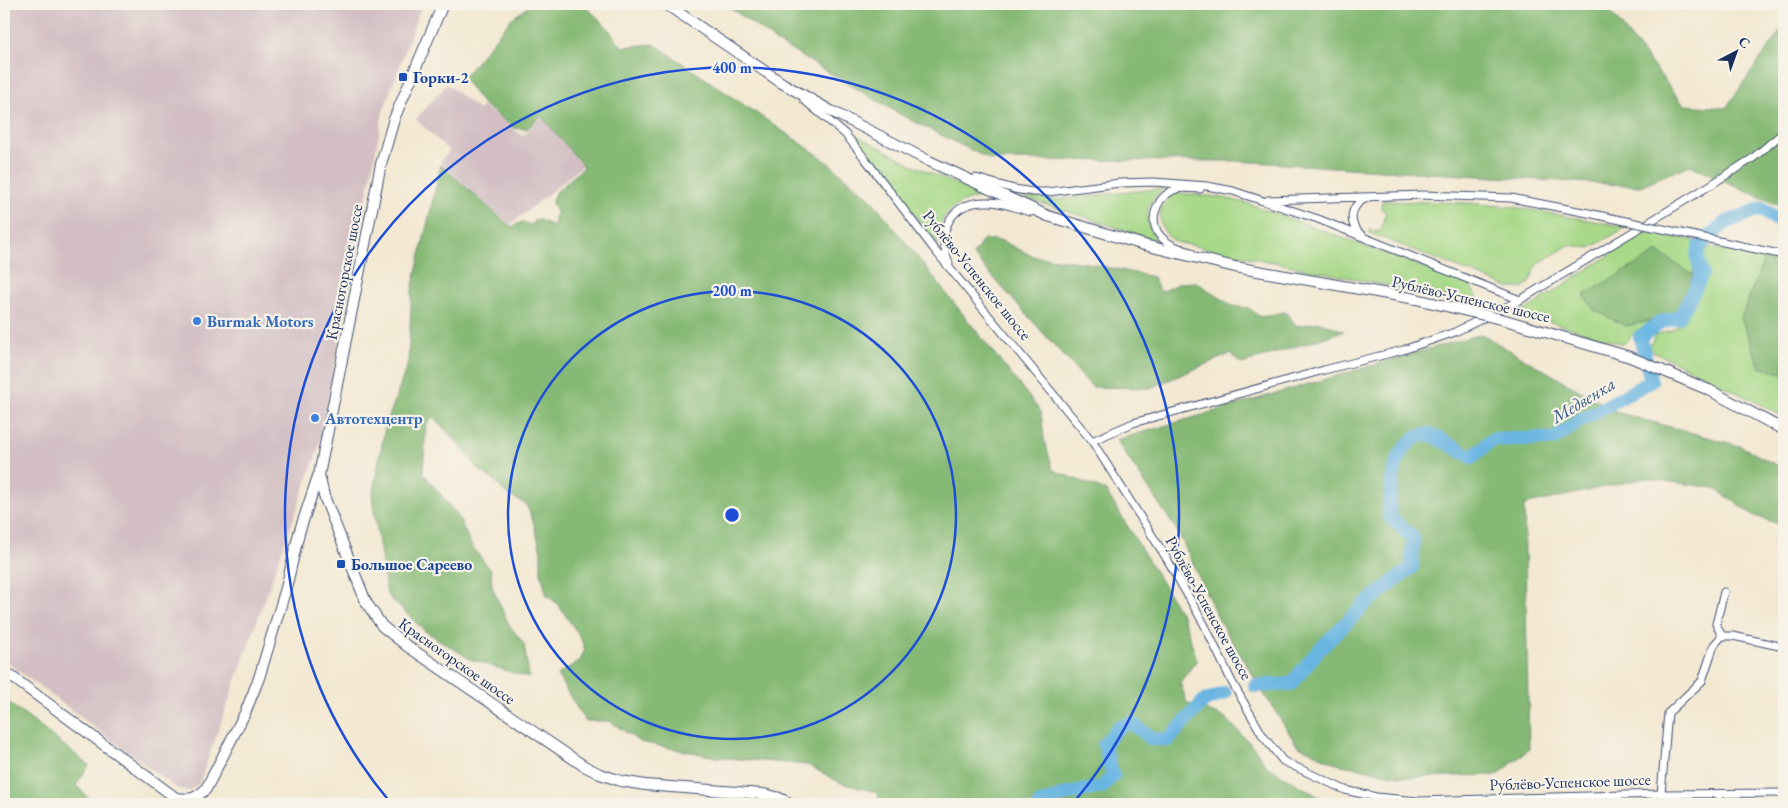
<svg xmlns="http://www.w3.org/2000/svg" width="1788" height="808" font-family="'EB Garamond',serif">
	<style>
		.industrial { fill: #d2bec3 }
		.green { fill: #a7d988; stroke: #618473 }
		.forest { fill: #85b974; stroke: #507469 }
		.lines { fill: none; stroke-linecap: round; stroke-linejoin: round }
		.river { stroke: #69b5e2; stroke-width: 14 }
		.street-casing { stroke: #3b4b6f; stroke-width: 9 }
		.secondary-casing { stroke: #3b4b6f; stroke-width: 12 }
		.street { stroke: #fff; stroke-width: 7 }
		.secondary { stroke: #fff; stroke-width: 10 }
		.street-bridge-casing { stroke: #3b4b6f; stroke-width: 9; stroke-linecap: butt }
		.secondary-bridge-casing { stroke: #3b4b6f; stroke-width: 12; stroke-linecap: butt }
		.street-bridge { stroke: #fff; stroke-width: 7 }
		.secondary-bridge { stroke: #fff; stroke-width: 10 }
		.ring { fill: none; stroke: #1d4ed8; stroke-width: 2.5 }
		.transit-dot { fill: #1a4fb4; stroke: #f7f3e8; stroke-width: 2 }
		.shop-dot { fill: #3f7fe0; stroke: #f7f3e8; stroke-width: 2 }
		.labels { text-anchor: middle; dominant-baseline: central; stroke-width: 4.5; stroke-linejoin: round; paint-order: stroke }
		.transit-label { font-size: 16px; font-weight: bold; fill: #164399; stroke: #f7f3e8; text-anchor: start }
		.street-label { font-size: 16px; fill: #1b2f5e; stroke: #f7f3e8 }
		.shop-label { font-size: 16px; font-weight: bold; fill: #366cbe; stroke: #f7f3e8; text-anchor: start }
		.water-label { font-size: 18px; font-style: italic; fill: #325786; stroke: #f7f3e8 }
		.centre { fill: #1d4ed8; stroke: #f7f3e8; stroke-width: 2.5 }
		.ring-label { font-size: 15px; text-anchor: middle; font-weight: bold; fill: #1d4ed8; stroke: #f7f3e8; stroke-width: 4.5; stroke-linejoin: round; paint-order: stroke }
	</style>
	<rect width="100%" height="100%" fill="#f7f3e8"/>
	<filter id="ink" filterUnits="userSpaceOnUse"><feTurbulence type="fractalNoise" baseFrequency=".02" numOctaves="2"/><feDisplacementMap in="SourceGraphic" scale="10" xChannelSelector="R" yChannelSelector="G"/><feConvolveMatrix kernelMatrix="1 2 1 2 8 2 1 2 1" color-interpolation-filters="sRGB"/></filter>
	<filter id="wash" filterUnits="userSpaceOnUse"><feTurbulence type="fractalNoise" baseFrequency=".0096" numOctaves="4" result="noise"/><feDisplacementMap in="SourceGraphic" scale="20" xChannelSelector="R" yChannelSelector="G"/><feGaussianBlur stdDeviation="1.12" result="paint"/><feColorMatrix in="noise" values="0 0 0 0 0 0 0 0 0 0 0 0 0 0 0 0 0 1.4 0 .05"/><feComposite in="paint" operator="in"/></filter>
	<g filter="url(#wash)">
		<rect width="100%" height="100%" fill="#f3e8d2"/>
		<path class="industrial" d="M 4,4 L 422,4 L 383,112 L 319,447 L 199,784 L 189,791 L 176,788 L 4,660 Z
			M 447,84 L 479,110 L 483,106 L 523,136 L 541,117 L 582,166 L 510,225 L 440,162 L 449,151 L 416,119 Z"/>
		<path class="green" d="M 851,132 L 913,165 L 984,197 C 965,198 943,209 939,230 C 938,235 938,241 938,246 Z
			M 1165,188 C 1144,203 1141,223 1159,241 L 1019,196 L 1057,200 Z
			M 1178,193 L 1219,197 L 1250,204 L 1469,284 L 1481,305 L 1176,242 C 1155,229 1154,202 1178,193 Z
			M 1382,201 L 1468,203 L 1514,207 L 1627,227 L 1590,248 L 1569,245 L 1536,265 L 1530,283 L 1523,288 L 1510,288 L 1370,233 L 1369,230 L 1380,232 L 1386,213 L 1381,208 Z
			M 1645,232 L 1698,241 L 1693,255 L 1694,274 L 1683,269 L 1658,252 L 1626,326 L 1662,318 L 1636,331 L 1623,344 L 1521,313 Z
			M 1708,247 L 1765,257 L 1741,318 L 1760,367 L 1784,374 L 1784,414 L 1781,415 L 1711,379 L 1648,349 L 1655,335 L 1672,330 L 1685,320 L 1707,275 L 1703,256 Z"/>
		<path class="forest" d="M 532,4 L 583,4 L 606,26 L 622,47 L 654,44 L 821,157 L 871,199 L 1041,412 L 1044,439 L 1053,470 L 1106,491 L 1183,617 L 1197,660 L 1180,682 L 1187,703 L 1226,718 L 1256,750 L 1266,766 L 1331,804 L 881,804 L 876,792 L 841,783 L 808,765 L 716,757 L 640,742 L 610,721 L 585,721 L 557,675 L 580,661 L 585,649 L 579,635 L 557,603 L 547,596 L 541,573 L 541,551 L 533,521 L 526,504 L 508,495 L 494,480 L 478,469 L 462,448 L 433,417 L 426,425 L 423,473 L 458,516 L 472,547 L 491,570 L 492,587 L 509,625 L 524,644 L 529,678 L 470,659 L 425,631 L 387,595 L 372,498 L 385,428 L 408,363 L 412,290 L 441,165 L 511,227 L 522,222 L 531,225 L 536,219 L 554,226 L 556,213 L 552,202 L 555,193 L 584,167 L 541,116 L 527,129 L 514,128 L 482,103 L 463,78 L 511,19 Z
			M 725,4 L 1604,4 L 1684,105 L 1726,108 L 1784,26 L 1784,208 L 1690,165 L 1640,186 L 1236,161 L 991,160 L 905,117 L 777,42 Z
			M 984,239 L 1002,241 L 1032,256 L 1087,263 L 1153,277 L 1160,292 L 1180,283 L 1196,282 L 1233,306 L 1249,308 L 1260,317 L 1285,312 L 1297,326 L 1320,322 L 1344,331 L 1242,364 L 1230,354 L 1150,388 L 1092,387 L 973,255 Z
			M 1658,252 L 1683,269 L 1694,274 L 1679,311 L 1662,318 L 1626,326 L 1594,310 L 1584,295 Z
			M 1765,257 L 1784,267 L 1784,374 L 1760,367 L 1741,318 Z
			M 1481,334 L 1619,413 L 1740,446 L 1784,469 L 1784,526 L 1755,516 L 1714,488 L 1645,478 L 1524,505 L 1529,749 L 1498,775 L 1404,777 L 1337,764 L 1297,745 L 1271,705 L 1219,620 L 1178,532 L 1116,440 Z
			M 4,699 L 89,765 L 76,785 L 91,801 L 90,804 L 4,804 Z"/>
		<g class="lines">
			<path class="river" d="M 1255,686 L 1291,684 L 1318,651 L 1364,605 L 1412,567 L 1413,538 L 1389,516 C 1390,492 1392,453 1415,438 C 1419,436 1425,435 1430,434 L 1472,457 L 1493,439 L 1554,439 L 1578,422 L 1651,381 L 1640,337 L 1661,322 L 1679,317 L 1694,291 L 1702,274 L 1697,257 L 1700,246 L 1725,223 L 1762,208 L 1784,226
				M 1040,804 L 1067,794 L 1102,787 L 1113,775 L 1104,745 L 1118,727 L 1132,723 L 1152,739 L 1168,740 L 1204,701 L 1225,693"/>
		</g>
	</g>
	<g filter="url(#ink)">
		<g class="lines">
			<g class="street-casing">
				<path id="street" d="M 804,100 L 845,134 L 863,156 L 933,248 L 1092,441 L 1167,559 L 1204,624 L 1232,682 L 1263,736 L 1283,761 L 1345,790 L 1376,797 L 1418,801 L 1661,794 L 1784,793
					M 976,178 L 1014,189 L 1033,192 L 1048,192 L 1120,183 L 1154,182 L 1207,186 L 1233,191 L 1318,219 L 1520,300
					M 1268,200 L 1423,195 L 1511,198 L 1588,213
					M 1363,236 C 1347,225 1349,205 1367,198
					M 1191,252 C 1179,248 1165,244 1158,233 C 1148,216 1159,194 1177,189 C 1184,187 1193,189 1200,189
					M 949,263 C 935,230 952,200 989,202 C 1003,202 1018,209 1031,212
					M 1092,441 L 1133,423 L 1324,370 L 1403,350 L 1455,332 L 1520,300 L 1709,186 L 1753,158 L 1784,132
					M 1722,636 L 1716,624 L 1724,592
					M 1661,794 L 1668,713 L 1702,681 L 1714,645 L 1722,636 L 1733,636 L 1784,647
					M 1720,804 L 1720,794"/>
			</g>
			<g class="secondary-casing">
				<path id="secondary" d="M 443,4 L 394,119 L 381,164 L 319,475 L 324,496 L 366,602 L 382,626 L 407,646 L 584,766 L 600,774 L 621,781 L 645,785 L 763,794 C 773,796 781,797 789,804
					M 666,4 L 782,83 L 831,111 L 929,161 L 1048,216 L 1144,245 L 1235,267 L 1416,299
					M 1709,390 L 1784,430
					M 4,671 L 176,798 C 191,800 195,799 206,789 L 245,713 L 259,678 L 286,588 L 299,533 L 318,476"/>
			</g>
			<use href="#street" class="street"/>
			<use href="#secondary" class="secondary"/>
			<g class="street-bridge-casing">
				<path id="street-bridge" d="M 1588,213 L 1784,255"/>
			</g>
			<g class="secondary-bridge-casing">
				<path id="secondary-bridge" d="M 1416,299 L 1505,320 L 1630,357 L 1709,390"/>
			</g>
			<use href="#street-bridge" class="street-bridge"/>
			<use href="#secondary-bridge" class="secondary-bridge"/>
		</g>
	</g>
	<g class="ring">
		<circle cx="732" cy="515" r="224"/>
		<path d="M390 802A447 447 0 1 1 1074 802"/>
	</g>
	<g class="transit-dot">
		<rect x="398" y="72" width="10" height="10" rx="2.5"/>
		<rect x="336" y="559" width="10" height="10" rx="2.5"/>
	</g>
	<g class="shop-dot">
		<circle cx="197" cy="321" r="5"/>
		<circle cx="315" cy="418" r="5"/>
	</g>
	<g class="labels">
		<g class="transit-label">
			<text x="413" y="77">Горки-2</text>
			<text x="351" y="564">Большое Сареево</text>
		</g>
		<g class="street-label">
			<text transform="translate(344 272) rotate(-79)">Красногорское шоссе</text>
			<text transform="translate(977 275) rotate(51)">Рублёво-Успенское шоссе</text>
			<text transform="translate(1471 299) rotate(13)">Рублёво-Успенское шоссе</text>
			<text transform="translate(1209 608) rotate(61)">Рублёво-Успенское шоссе</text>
			<text transform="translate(457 661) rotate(35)">Красногорское шоссе</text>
			<text transform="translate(1570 782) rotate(-2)">Рублёво-Успенское шоссе</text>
		</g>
		<g class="shop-label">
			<text x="207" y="321">Burmak Motors</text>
			<text x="325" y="418">Автотехцентр</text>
		</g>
		<g class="water-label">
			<text transform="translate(1583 400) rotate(-31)">Медвенка</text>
		</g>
	</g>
	<circle cx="732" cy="515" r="8" class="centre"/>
	<g class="ring-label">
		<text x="732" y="73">400 m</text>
		<text x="732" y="296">200 m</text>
	</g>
	<rect width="1788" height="808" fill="none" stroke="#f7f3e8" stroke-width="20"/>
	<g transform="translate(1736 52) rotate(41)" stroke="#f7f3e8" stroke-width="4" paint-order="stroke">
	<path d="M0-4L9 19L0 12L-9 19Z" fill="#1b2f5e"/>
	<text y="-8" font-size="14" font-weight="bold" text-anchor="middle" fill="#1b2f5e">С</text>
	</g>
</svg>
